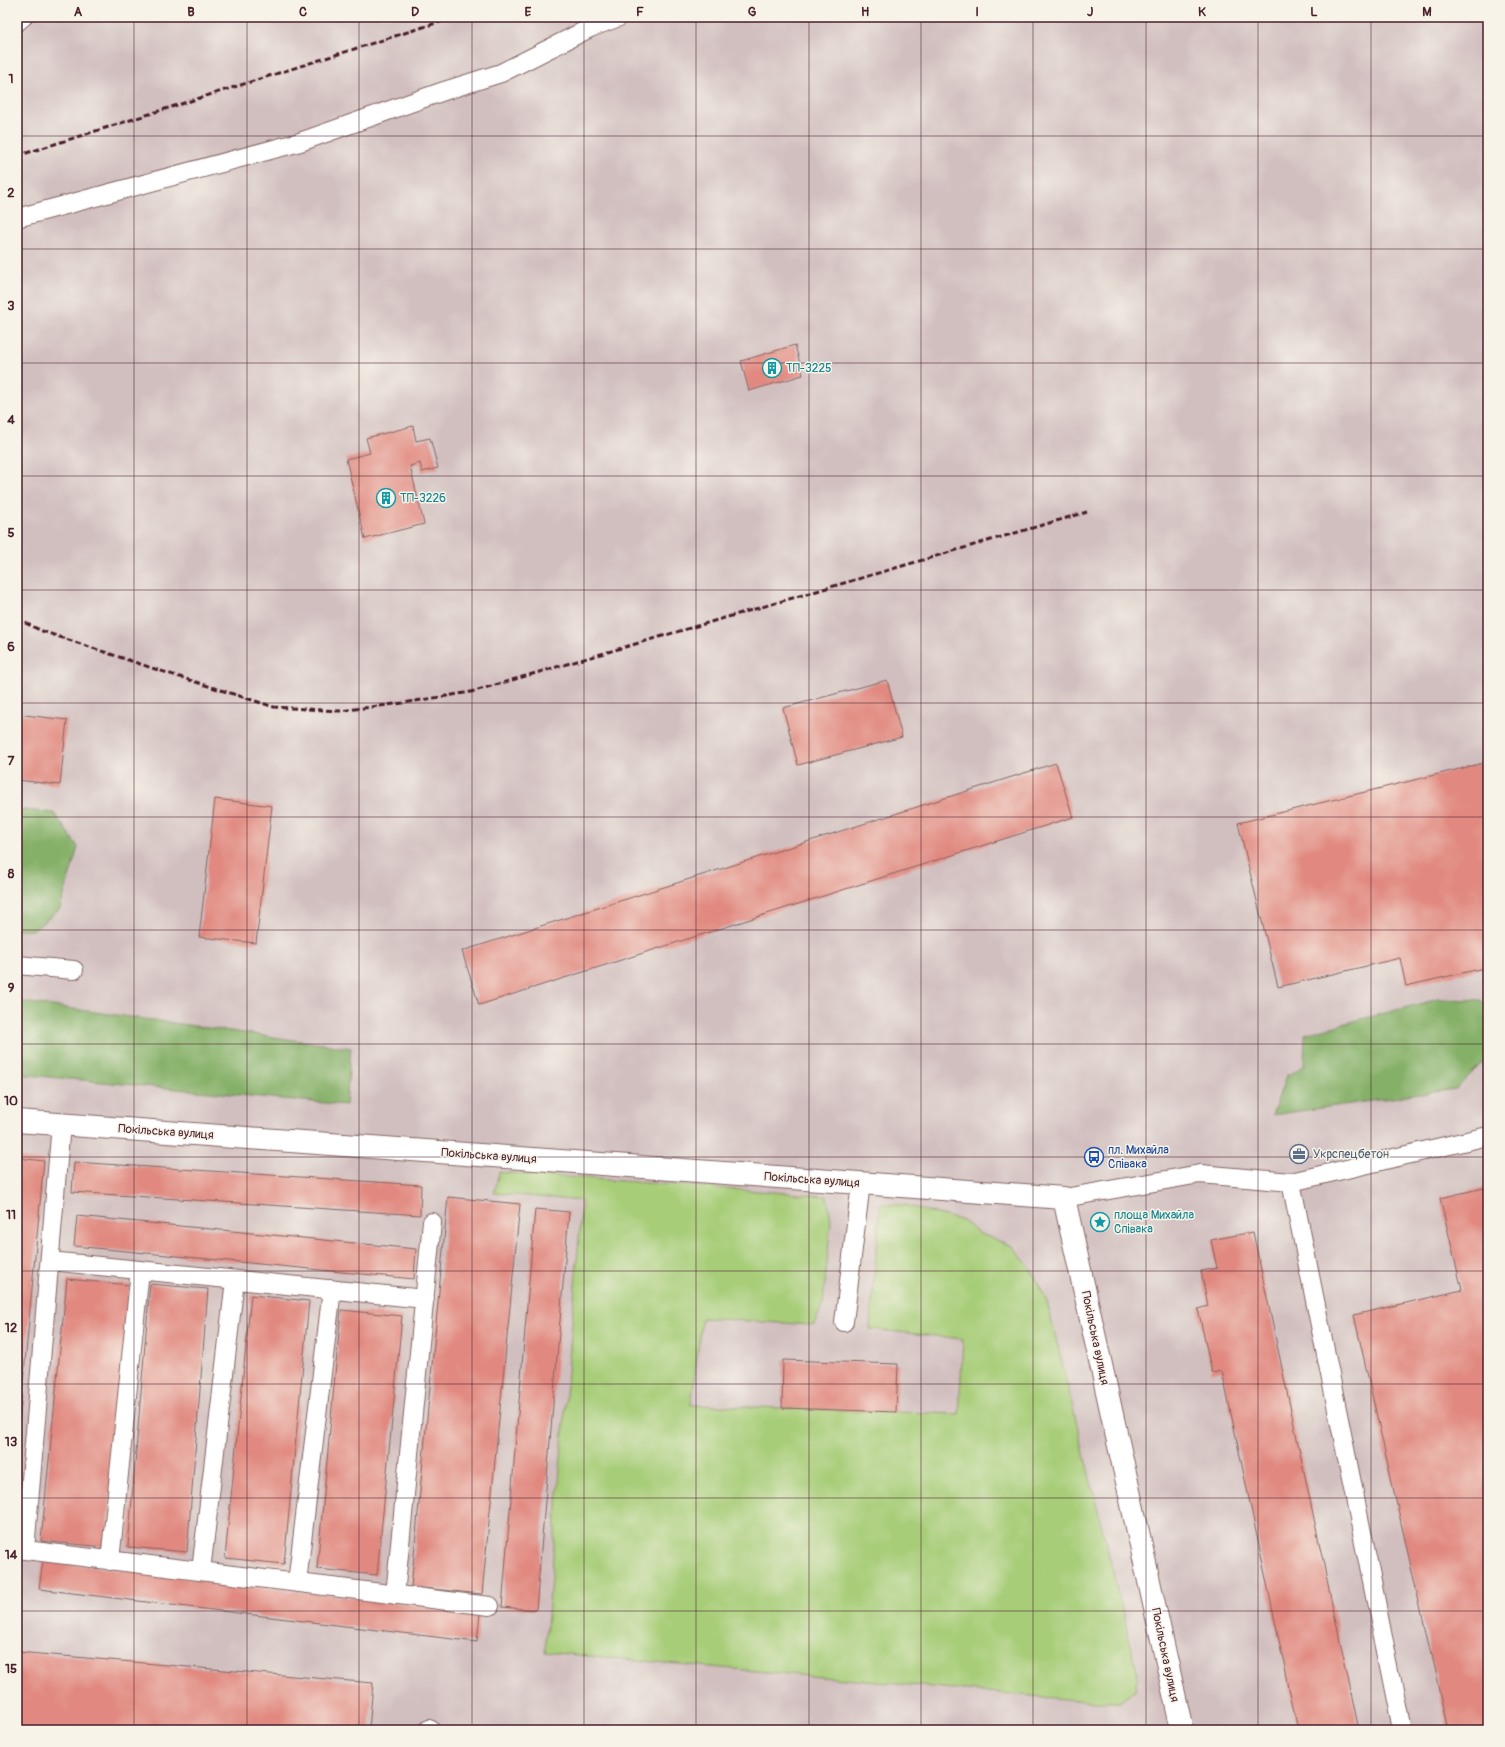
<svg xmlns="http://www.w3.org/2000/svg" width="1505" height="1747" font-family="Pangolin,sans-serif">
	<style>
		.industrial { fill: #d1bfbf }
		.green { fill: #a7cd78; stroke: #787652 }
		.forest { fill: #85b068; stroke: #68684a }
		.building { fill: #e18980 }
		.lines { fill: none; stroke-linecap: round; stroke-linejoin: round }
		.service-casing { stroke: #846462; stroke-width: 20 }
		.minor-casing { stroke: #846462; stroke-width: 24 }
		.service { stroke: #fff; stroke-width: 18 }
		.minor { stroke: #fff; stroke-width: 22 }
		.rail { stroke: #4a1f2b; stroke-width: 3; stroke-dasharray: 6 3; stroke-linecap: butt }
		.grid { fill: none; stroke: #4a1f2b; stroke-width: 1; stroke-opacity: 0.55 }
		.labels { text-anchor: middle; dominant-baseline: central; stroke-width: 3; stroke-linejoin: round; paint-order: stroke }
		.culture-label { font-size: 12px; fill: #0d838f; stroke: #f7f3e8; text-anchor: start }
		.street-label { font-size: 12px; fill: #4a1f2b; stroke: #f7f3e8 }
		.transit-label { font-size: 12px; fill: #164399; stroke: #f7f3e8; text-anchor: start }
		.service-label { font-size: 12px; fill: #4e5e75; stroke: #f7f3e8; text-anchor: start }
		.neatline { fill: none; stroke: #4a1f2b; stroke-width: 1.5 }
		.grid-label { font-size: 13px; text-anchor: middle; font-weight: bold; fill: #4a1f2b }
	</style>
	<rect width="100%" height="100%" fill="#f7f3e8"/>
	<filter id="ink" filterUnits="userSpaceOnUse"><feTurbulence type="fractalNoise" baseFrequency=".025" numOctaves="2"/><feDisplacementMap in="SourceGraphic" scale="8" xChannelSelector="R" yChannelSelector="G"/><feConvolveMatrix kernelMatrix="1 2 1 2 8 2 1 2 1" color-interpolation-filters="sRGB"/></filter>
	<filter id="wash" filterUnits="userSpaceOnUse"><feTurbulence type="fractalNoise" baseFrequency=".012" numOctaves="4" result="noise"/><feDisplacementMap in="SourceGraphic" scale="16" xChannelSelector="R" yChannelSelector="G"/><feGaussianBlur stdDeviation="0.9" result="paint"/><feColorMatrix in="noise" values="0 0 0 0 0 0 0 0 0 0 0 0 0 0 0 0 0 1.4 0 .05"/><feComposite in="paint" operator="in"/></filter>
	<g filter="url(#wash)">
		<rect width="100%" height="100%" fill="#f1e3c7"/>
		<path class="industrial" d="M 17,17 L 1488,17 L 1488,1730 L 17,1730 Z"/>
		<path class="green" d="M 499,1172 L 827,1196 L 831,1220 L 823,1303 L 814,1325 L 702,1318 L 691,1405 L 959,1414 L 963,1339 L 870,1329 L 880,1204 L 904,1205 L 964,1221 L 978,1233 L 1012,1246 L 1032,1270 L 1047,1302 L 1138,1675 L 1135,1691 L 1120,1702 L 1098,1702 L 545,1652 L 582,1201 L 494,1193 Z"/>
		<path class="forest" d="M 17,809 L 54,813 L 78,847 L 60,909 L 34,930 L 17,930 Z
			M 1438,999 L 1481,1000 L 1488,1008 L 1488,1057 L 1456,1089 L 1272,1115 L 1286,1076 L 1304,1066 L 1305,1034 Z
			M 17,1001 L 351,1048 L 346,1105 L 17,1074 Z"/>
		<g id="blocks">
			<path class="building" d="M 795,345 L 803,375 L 749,391 L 741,361 Z
				M 413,426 L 416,441 L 430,438 L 438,468 L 422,472 L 420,463 L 410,466 L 424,524 L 365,539 L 346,459 L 370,453 L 366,438 Z
				M 887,680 L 902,737 L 798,765 L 783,708 Z
				M 17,714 L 67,720 L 60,785 L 17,780 Z
				M 1488,762 L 1488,967 L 1406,986 L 1400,958 L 1278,987 L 1238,823 Z
				M 1056,763 L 1073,817 L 479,1005 L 462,951 Z
				M 215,799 L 272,806 L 256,943 L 199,937 Z
				M 19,1158 L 44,1161 L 18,1437 L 17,1174 Z
				M 74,1162 L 421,1185 L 420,1215 L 72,1192 Z
				M 1488,1187 L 1488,1730 L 1448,1730 L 1354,1315 L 1462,1290 L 1440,1198 Z
				M 448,1197 L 520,1204 L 482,1594 L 411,1587 Z
				M 535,1209 L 569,1212 L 536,1610 L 502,1607 Z
				M 77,1216 L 416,1249 L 414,1279 L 74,1246 Z
				M 1253,1232 L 1359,1730 L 1298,1730 L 1222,1371 L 1212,1373 L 1198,1309 L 1208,1306 L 1201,1271 L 1217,1268 L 1211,1240 Z
				M 67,1279 L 130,1285 L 105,1547 L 41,1541 Z
				M 150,1284 L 208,1289 L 187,1552 L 128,1547 Z
				M 251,1295 L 309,1301 L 284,1564 L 225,1558 Z
				M 341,1310 L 402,1316 L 377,1575 L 317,1569 Z
				M 783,1360 L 898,1364 L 896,1412 L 782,1408 Z
				M 43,1561 L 480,1613 L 477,1642 L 39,1589 Z
				M 17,1652 L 373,1683 L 369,1730 L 17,1730 Z"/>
		</g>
	</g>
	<g filter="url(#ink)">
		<use href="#blocks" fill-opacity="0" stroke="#846462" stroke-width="1"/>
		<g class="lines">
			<g class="service-casing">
				<path id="service" d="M 17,22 L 23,17
					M 17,218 L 300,142 L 444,91 L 501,73 L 590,28 L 619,17
					M 17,965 L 74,970
					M 61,1124 L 25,1550 L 490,1606
					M 1291,1182 L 1402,1730
					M 1064,1198 L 1200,1174 L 1291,1182 L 1488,1136
					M 50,1261 L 425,1299
					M 844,1322 L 861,1183
					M 110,1561 L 140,1270
					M 201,1571 L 235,1280
					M 297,1583 L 332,1289
					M 395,1595 L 432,1222
					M 429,1729 L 431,1730"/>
			</g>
			<g class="minor-casing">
				<path id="minor" d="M 17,1121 L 1064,1198 L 1182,1730"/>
			</g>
			<use href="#service" class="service"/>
			<use href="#minor" class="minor"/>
			<path class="rail" d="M 17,156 L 455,17
				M 17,619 L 42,631 L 155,669 L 274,707 L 339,711 L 403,703 L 471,692 L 1087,512"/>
		</g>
	</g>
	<path class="grid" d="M 134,17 L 134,1730M 247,17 L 247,1730M 359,17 L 359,1730M 472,17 L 472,1730M 584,17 L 584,1730M 696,17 L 696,1730M 809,17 L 809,1730M 921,17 L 921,1730M 1033,17 L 1033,1730M 1146,17 L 1146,1730M 1258,17 L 1258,1730M 1371,17 L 1371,1730M 17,136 L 1488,136M 17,249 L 1488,249M 17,363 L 1488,363M 17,476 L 1488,476M 17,590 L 1488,590M 17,703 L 1488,703M 17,817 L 1488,817M 17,930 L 1488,930M 17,1044 L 1488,1044M 17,1157 L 1488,1157M 17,1271 L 1488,1271M 17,1384 L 1488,1384M 17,1498 L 1488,1498M 17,1611 L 1488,1611"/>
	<defs>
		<g id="building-ring" transform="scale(1)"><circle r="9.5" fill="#f7f3e8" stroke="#0f9aa8" stroke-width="1.5"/><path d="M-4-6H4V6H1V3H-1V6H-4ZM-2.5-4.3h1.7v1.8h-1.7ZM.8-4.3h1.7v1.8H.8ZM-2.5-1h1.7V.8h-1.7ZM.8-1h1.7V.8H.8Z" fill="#0f9aa8"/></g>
		<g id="office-ring" transform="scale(1)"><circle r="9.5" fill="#f7f3e8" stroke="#5c6f8a" stroke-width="1.5"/><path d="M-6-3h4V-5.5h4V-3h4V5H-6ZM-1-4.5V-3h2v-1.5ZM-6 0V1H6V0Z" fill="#5c6f8a"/></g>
		<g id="bus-ring" transform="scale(1)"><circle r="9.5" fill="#f7f3e8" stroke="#1a4fb4" stroke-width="1.5"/><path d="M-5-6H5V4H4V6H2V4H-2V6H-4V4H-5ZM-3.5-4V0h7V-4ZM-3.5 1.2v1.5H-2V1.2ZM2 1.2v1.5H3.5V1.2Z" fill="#1a4fb4"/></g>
		<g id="sight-ring" transform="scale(1)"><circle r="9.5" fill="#f7f3e8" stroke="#0f9aa8" stroke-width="1.5"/><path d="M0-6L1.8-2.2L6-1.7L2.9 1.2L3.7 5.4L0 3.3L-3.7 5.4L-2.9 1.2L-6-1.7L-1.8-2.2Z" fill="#0f9aa8"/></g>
	</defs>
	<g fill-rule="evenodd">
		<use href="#building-ring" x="772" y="368"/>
		<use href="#building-ring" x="386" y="498"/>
		<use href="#office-ring" x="1299" y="1154"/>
		<use href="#bus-ring" x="1094" y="1157"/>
		<use href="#sight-ring" x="1100" y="1222"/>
	</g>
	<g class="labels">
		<g class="culture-label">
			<text x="786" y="368">ТП-3225</text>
			<text x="400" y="498">ТП-3226</text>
			<text x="1114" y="1215">площа Михайла<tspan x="1114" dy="14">Співака</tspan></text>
		</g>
		<g class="street-label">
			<text transform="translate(166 1132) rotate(4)">Покільська вулиця</text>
			<text transform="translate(489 1156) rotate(4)">Покільська вулиця</text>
			<text transform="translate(812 1180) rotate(4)">Покільська вулиця</text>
			<text transform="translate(1095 1338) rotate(78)">Покільська вулиця</text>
			<text transform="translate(1165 1655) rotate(78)">Покільська вулиця</text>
		</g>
		<g class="transit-label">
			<text x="1108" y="1150">пл. Михайла<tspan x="1108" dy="14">Співака</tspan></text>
		</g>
		<g class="service-label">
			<text x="1313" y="1154">Укрспецбетон</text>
		</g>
	</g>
	<rect width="1505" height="1747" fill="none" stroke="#f7f3e8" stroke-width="44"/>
	<rect x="22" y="22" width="1461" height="1703" class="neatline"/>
	<g class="grid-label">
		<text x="78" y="16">A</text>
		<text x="191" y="16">B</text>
		<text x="303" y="16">C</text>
		<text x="415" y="16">D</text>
		<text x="528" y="16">E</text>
		<text x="640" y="16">F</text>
		<text x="752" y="16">G</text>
		<text x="865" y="16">H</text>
		<text x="977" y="16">I</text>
		<text x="1090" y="16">J</text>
		<text x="1202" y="16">K</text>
		<text x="1314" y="16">L</text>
		<text x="1427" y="16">M</text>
		<text x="11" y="83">1</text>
		<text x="11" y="197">2</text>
		<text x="11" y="310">3</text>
		<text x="11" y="424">4</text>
		<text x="11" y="537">5</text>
		<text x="11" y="651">6</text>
		<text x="11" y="765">7</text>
		<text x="11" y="878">8</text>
		<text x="11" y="992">9</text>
		<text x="11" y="1105">10</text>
		<text x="11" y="1219">11</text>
		<text x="11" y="1332">12</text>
		<text x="11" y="1446">13</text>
		<text x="11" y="1559">14</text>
		<text x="11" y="1673">15</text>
	</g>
</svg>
